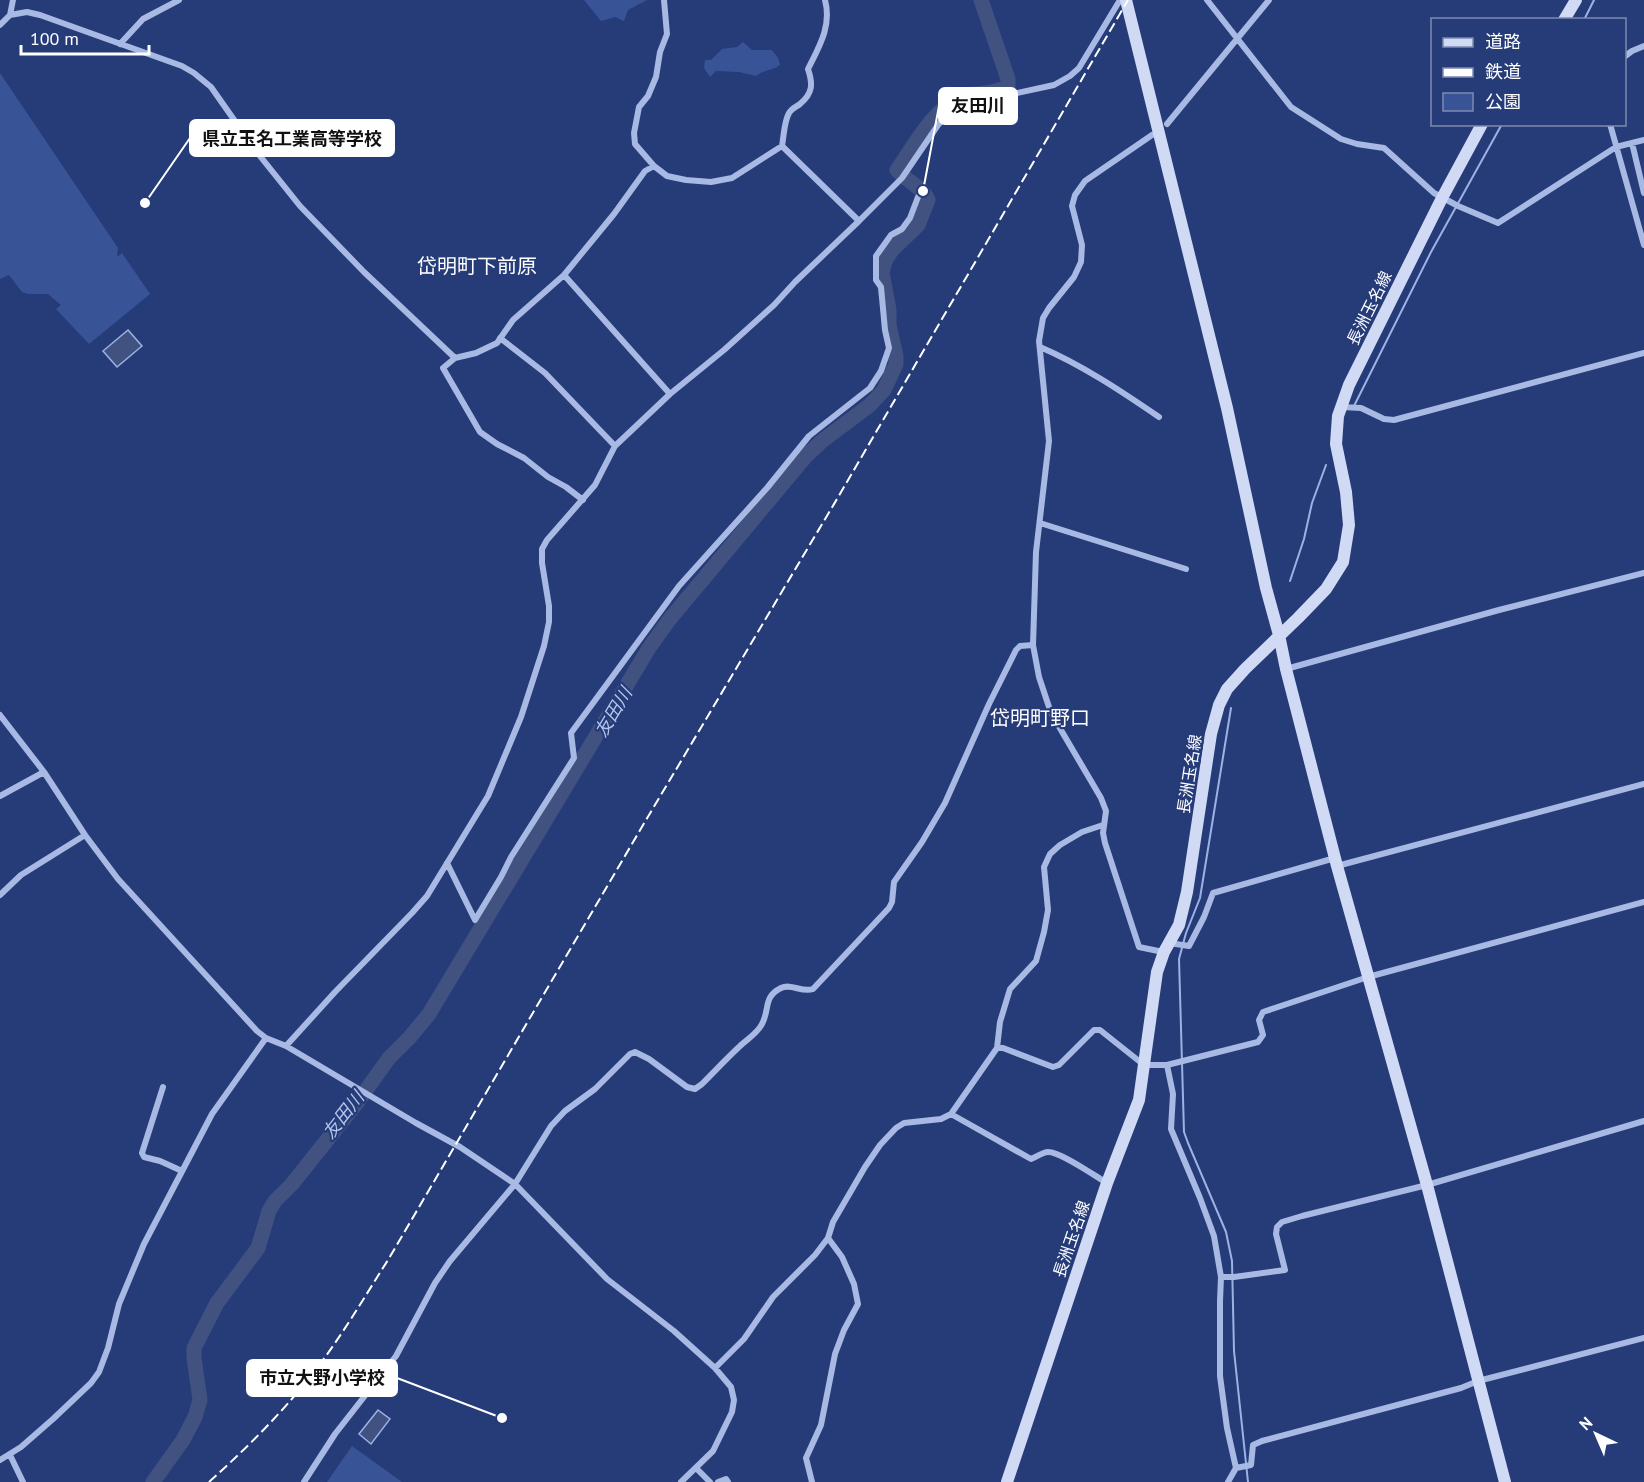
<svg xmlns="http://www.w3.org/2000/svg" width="1644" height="1482" font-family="'PT Sans','Noto Sans JP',sans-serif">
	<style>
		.green { fill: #395397 }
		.water { fill: #425280; stroke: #9db2e4; stroke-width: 1.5 }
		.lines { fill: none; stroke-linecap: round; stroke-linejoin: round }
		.stream { stroke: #9db2e4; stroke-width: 2 }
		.river { stroke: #425280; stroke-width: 15 }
		.street { stroke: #a8b9e3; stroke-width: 6 }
		.secondary { stroke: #d1daf4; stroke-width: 12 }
		.rail { stroke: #fff; stroke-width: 2; stroke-dasharray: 10 4.5; stroke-linecap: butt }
		.labels { text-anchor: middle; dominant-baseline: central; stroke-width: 4.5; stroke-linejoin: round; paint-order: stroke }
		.street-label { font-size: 16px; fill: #fff; stroke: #263c79 }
		.water-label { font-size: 18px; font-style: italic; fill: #b3c4eb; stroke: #263c79 }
		.quarter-label { font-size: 20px; fill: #fff; stroke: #263c79 }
		.leader { fill: none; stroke: #fff; stroke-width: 2 }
		.callout-dot { fill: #fff; stroke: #263c79; stroke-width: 2 }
		.callout { fill: #fff; stroke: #fff; stroke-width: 2 }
		.callout-label { font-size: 18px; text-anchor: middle; font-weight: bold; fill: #111 }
	</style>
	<rect width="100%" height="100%" fill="#263c79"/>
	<path class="green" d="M 584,0 L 647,0 L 628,10 L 624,21 L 615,17 L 601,21 Z
		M 743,42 L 752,50 L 772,50 L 778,58 L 780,65 C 772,71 765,69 756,76 L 739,72 L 716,71 L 710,77 L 704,68 L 705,60 L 711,60 L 722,49 L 737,47 Z
		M 0,73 L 118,248 L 117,257 L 122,253 L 150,294 L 89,344 L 56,309 L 61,305 L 48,294 L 28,294 L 22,292 L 9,275 L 0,279 Z
		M 352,1446 L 402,1482 L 327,1482 Z"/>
	<path class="water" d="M 128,330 L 142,346 L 117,367 L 103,351 Z
		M 378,1410 L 390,1419 L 371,1444 L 359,1434 Z"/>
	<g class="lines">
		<path class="stream" d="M 1584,20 L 1594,0
			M 1354,406 L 1431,252 L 1502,124
			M 1290,581 L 1304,539 L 1312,503 L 1326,465
			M 1231,708 L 1200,898 L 1186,933 L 1179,959 L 1184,1132 L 1188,1143 L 1226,1232 L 1232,1261 L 1234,1351 L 1248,1482"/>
		<path class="river" d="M 153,1482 L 183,1440 L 195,1417 L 200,1400 L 194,1358 L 194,1348 L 217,1303 L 258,1248 L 269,1211 L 275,1201 L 292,1184 L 359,1100 L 389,1058 L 410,1037 L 429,1014 L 649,648 L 669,620 L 806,456 L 822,441 L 870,405 L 884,390 L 896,364 L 896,356 L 889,325 L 889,310 L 882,272 L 885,261 L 892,250 L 918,225 L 928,200 C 923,187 906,181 897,170 C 914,146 934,107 962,97 C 977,92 996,95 1008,86 L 1008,79 L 981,0"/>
		<path class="street" d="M 1207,0 L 1291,107 L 1341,139 L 1357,144 L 1384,148 L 1434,193 L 1458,206 L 1498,223 L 1616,147 L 1644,140
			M 10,15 L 27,12 L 40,15 L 182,66 L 194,73 L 211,87 L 256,151 L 300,206 L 364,272 L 455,358
			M 0,25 L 10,15 L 13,0
			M 120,44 L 143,19 L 179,0
			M 1624,57 L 1632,51 L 1644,46
			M 1167,124 L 1269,0
			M 1610,124 L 1644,245
			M 1152,135 L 1085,181 L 1075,195 L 1072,206 L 1082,245 L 1081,262 L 1074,277 L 1049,308 L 1043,318 L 1039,341 L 1049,441 L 1036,552 L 1033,645 L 1039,677 L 1051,713 L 1101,798 L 1106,811 L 1103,833 L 1105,843 L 1139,947 L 1163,952
			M 1632,143 L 1644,193
			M 782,146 L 859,221
			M 654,166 L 635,144 L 634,133 L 639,107 L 648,96 L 656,77 L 660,52 L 667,34 L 664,0
			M 564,275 L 670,394
			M 500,338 L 545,373 L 615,446
			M 1040,347 C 1082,365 1121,391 1159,417
			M 1342,407 L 1361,408 L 1384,419 L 1394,420 L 1644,353
			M 583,500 L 566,487 L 548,477 L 524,458 L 497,444 L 480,432 L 443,368 L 455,358 L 476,353 L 497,343 L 513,320 L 564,275 L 614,214 L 645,171 L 654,166 L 667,176 L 686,180 L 711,182 L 732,178 L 782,146 C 784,135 784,122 789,113 C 792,108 796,107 800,104 C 813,93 813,84 808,69 C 819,47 832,26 825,0
			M 1040,523 L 1186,569
			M 1286,669 L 1499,610 L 1644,573
			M 0,715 L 44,772 L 85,835 L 118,879 L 257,1031 L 266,1038 L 286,1046 L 416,1123 L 460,1147 L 515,1184 L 607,1279 L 674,1331 L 715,1368 L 731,1387 L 734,1400 L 732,1412 L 713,1451 L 681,1482
			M 0,796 L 44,772
			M 447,863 L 475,920 L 501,877 L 511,857 L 574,758 L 571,733 L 679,586 L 767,488 L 809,436 L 870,388 L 881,371 L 889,348 L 885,330 L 881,287 L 876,280 L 876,256 L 891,235 L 902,229 L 910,218 L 918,197
			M 1337,866 L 1644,784
			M 0,895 L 21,875 L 85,835
			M 1169,943 L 1189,946 L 1204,917 L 1213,893 L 1335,858
			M 286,1046 L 335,992 L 412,913 L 427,896 L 488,796 L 521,717 L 544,646 L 549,622 L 549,606 L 542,563 L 542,549 L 547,540 L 595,485 L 615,446 L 670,394 L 724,350 L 774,305 L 795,282 L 859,221 L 902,178 L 938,125 L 952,109 L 974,99 L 1003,96 L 1054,85 L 1070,76 L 1079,68 L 1120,0
			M 997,1048 L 1003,1048 L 1053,1067 L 1059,1065 L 1094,1030 L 1100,1030 L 1144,1065 L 1167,1065 L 1258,1042 L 1263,1035 L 1259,1020 L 1263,1012 L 1368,977 L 1644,902
			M 1167,1065 L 1173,1094 L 1171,1129 L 1200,1198 L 1214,1236 L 1221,1277 L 1220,1301 L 1220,1376 L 1227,1428 L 1236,1468 L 1228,1482
			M 163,1087 L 142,1153 L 144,1157 L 160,1161 L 182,1171
			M 951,1114 L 1031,1159 C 1036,1157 1043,1152 1048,1152 C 1061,1152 1095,1176 1107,1183
			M 1221,1277 L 1234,1277 L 1285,1270 L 1276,1234 L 1277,1227 L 1282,1222 L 1302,1216 L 1427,1185 L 1644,1121
			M 715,1368 L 744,1339 L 773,1297 L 815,1255 L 828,1238 L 833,1222 L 865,1167 L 880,1145 L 896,1128 L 904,1123 L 941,1119 L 951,1114 L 997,1048 L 1000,1022 L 1010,989 L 1036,961 L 1044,932 L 1048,910 L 1044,867 L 1050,854 L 1060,845 L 1082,832 L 1103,825
			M 10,1455 L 23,1482
			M 0,1460 L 21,1447 L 53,1419 L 91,1383 L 99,1372 L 108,1348 L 119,1304 L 144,1244 L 212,1114 L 266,1038
			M 696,1468 L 710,1482
			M 1236,1468 L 1251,1465 L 1253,1445 L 1262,1441 L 1461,1388 L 1478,1381 L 1644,1338
			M 304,1482 L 335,1434 L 396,1356 L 435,1283 L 450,1261 L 515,1184 L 551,1126 L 565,1111 L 595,1089 L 630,1054 L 635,1052 L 649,1059 L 687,1087 L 695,1089 L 702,1084 C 714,1072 726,1059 739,1047 C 747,1039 757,1034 762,1024 C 770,1009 763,997 781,988 C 791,983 802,993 813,989 L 889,908 L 892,902 L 894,882 L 922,842 L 945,803 L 989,704 L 1016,650 L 1020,646 L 1033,645
			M 718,1482 L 726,1479 L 728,1482
			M 812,1482 L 806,1458 L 821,1425 L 835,1354 L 844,1330 L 858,1304 L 854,1284 L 842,1257 L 828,1238"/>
		<path class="secondary" d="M 1126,0 L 1227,408 L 1266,588 L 1279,635 L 1286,669 L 1337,866 L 1427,1185 L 1505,1482
			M 1564,20 L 1576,0
			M 1007,1482 L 1107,1183 L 1139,1100 L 1157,972 L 1164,952 L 1179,925 L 1187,892 L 1211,734 L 1219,705 L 1227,689 L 1245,669 L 1298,618 L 1326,589 L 1343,562 L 1349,525 L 1346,492 L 1336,444 L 1338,416 L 1349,385 L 1442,198 L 1482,124"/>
		<path class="rail" d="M 209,1482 C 248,1447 285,1410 317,1368 C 343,1334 365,1296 388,1260 L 646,820 L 837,499 L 1128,0"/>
	</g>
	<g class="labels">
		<g class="street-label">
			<text transform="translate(1369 308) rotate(-64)">長洲玉名線</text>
			<text transform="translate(1189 774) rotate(-81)">長洲玉名線</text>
			<text transform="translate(1071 1239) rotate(-71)">長洲玉名線</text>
		</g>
		<g class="water-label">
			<text transform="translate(613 712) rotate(-59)">友田川</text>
			<text transform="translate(343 1115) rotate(-52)">友田川</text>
		</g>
		<g class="quarter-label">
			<text x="477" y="266">岱明町下前原</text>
			<text x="1040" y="718">岱明町野口</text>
		</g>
	</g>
	<path class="leader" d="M923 191L939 106M145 203L190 138M502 1418L397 1378"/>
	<g class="callout-dot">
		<circle cx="923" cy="191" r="6"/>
		<circle cx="145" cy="203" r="6"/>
		<circle cx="502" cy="1418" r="6"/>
	</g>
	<g class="callout">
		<rect x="939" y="88" width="78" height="36" rx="6"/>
		<rect x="190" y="120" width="204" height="36" rx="6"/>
		<rect x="247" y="1360" width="150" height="36" rx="6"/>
	</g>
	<g class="callout-label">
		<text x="978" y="112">友田川</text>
		<text x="292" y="145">県立玉名工業高等学校</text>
		<text x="322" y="1384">市立大野小学校</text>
	</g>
	<rect x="1431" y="18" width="195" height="108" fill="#263c79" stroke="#7d8aaf" stroke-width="1.5"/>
	<rect x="1443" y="38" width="30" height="9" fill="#d1daf4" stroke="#7d8aaf" stroke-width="1.5"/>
	<text x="1485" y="48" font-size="18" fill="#ffffff">道路</text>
	<rect x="1443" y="68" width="30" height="9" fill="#ffffff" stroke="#7d8aaf" stroke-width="1.5"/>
	<text x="1485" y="78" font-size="18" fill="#ffffff">鉄道</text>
	<rect x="1443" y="93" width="30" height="18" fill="#395397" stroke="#7d8aaf" stroke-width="1.5"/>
	<text x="1485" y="108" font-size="18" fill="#ffffff">公園</text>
	<g transform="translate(1596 1434) rotate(316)" stroke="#263c79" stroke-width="4.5" paint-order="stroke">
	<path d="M0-4.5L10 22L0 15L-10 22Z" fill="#ffffff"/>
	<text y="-9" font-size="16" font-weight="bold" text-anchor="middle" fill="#ffffff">N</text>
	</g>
	<path d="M21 45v9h128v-9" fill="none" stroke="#ffffff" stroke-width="3"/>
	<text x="30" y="45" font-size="18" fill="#ffffff" stroke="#263c79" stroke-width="4.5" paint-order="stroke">100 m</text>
</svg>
